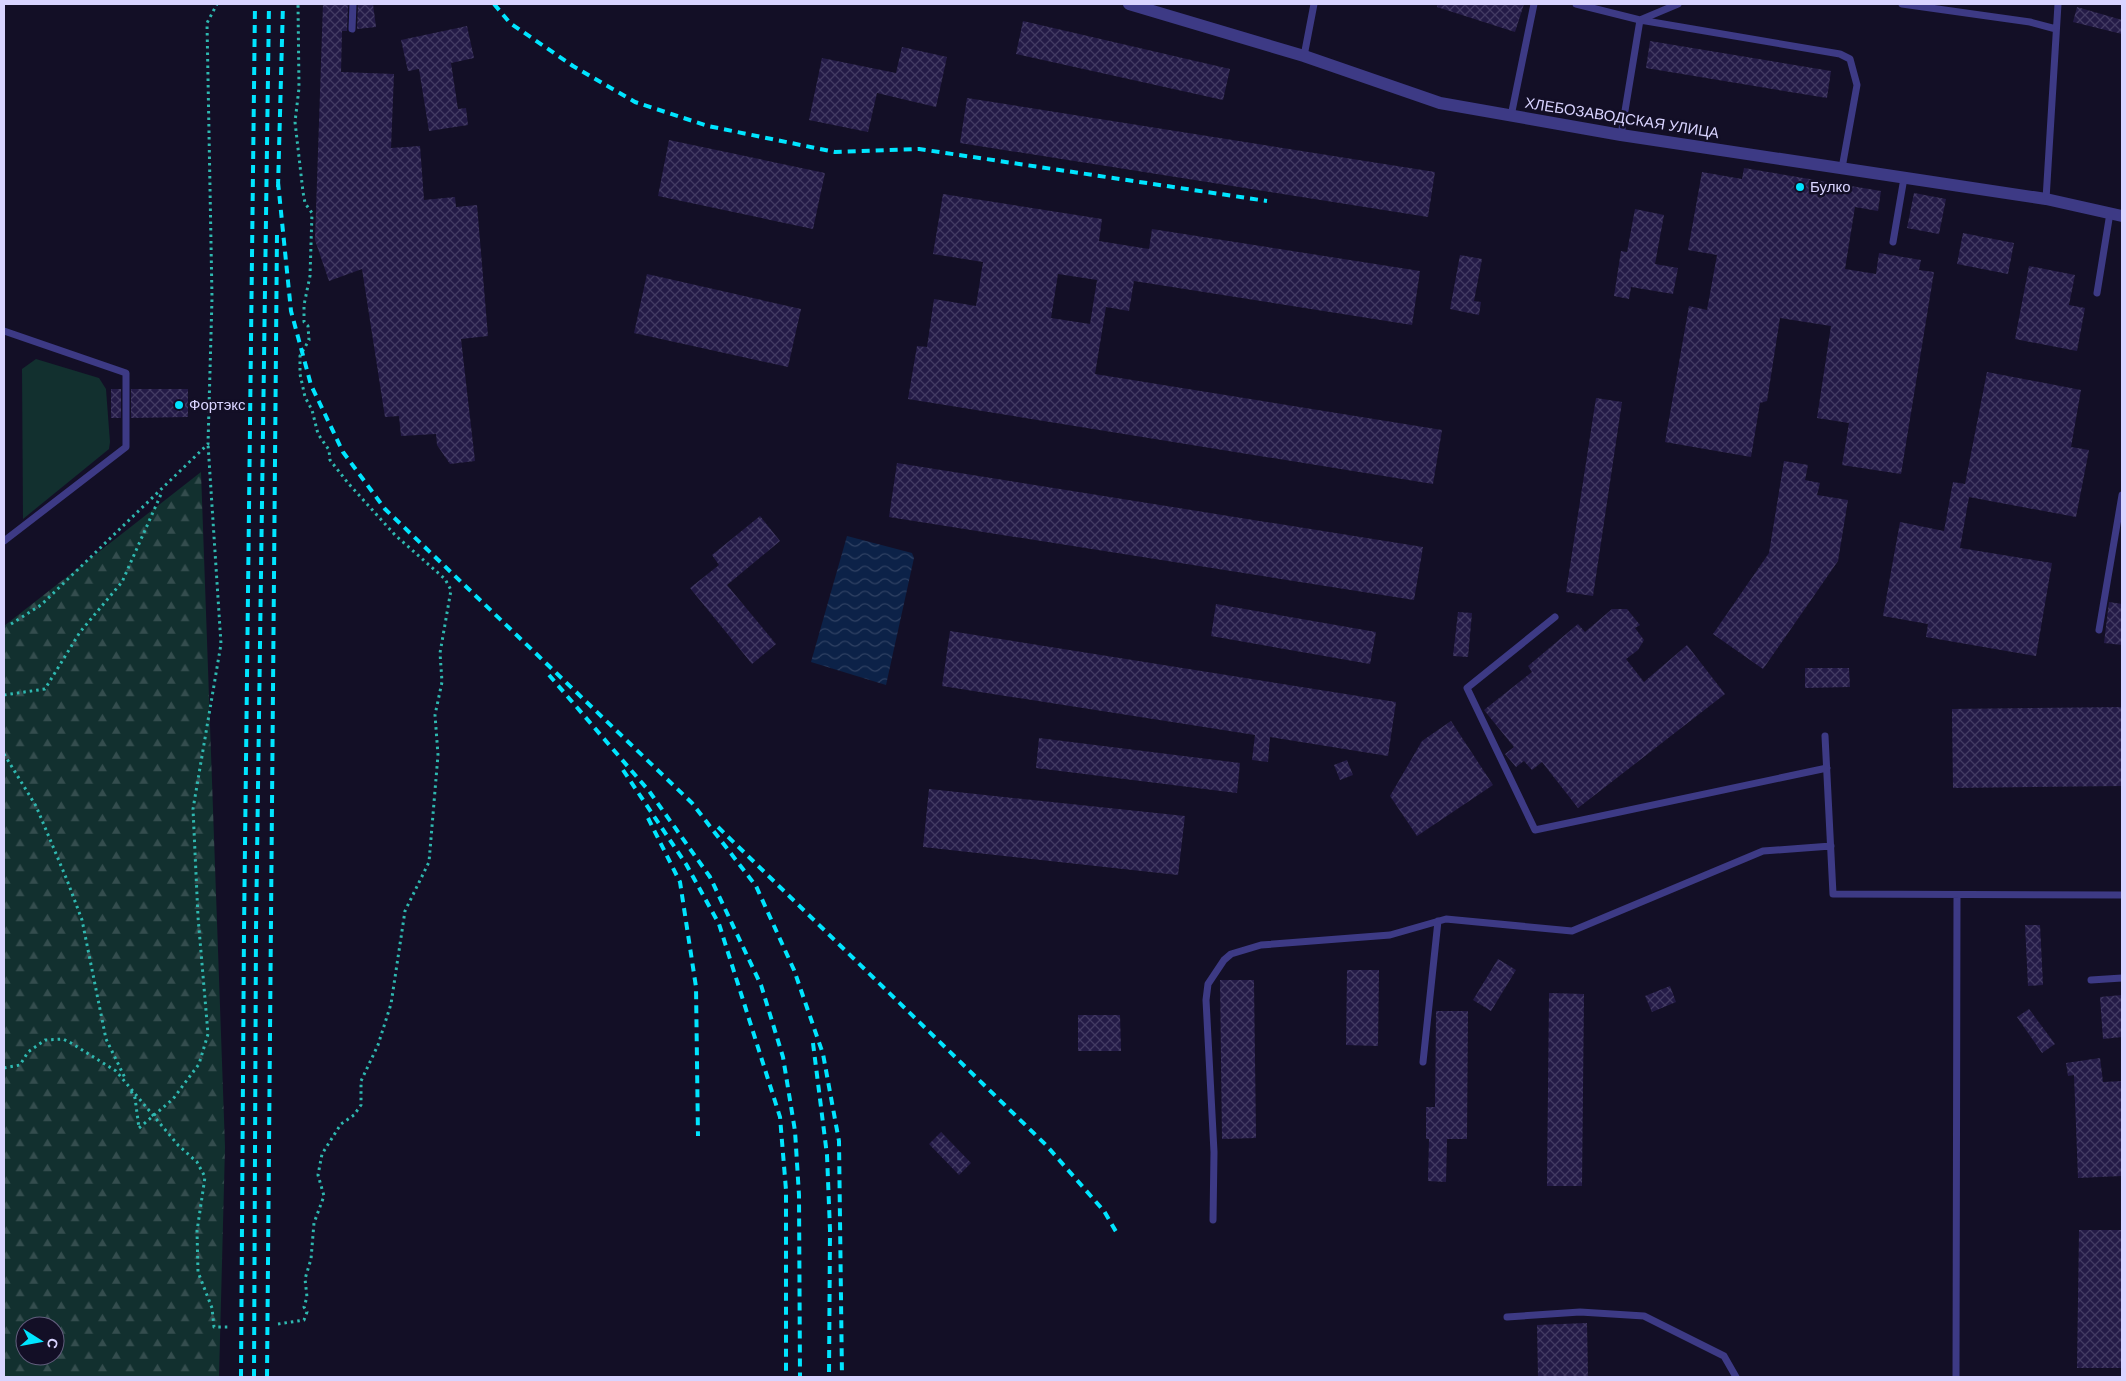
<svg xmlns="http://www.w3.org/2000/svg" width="2126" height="1381" font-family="'DM Sans',sans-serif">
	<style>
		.green { fill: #12302f }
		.forest { fill: url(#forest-firs); fill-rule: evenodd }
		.water { fill: url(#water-waves) }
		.building { fill: url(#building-cross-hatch); fill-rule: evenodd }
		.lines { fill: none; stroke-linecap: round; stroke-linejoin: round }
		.path { stroke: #2fb8b0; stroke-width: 3; stroke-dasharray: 2.5 4; stroke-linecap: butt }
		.service { stroke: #3d3a85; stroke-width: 7 }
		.minor { stroke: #3d3a85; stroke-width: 12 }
		.rail { stroke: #00e5ff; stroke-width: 4; stroke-dasharray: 8 6; stroke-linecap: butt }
		.poi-dot { fill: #00e5ff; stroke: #130f26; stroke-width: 2 }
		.labels { text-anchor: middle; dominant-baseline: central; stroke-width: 5; stroke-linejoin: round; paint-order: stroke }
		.street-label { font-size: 15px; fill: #d9d4ff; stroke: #130f26 }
		.poi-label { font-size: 15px; fill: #d9d4ff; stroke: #130f26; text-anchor: start }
	</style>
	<defs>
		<pattern id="forest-firs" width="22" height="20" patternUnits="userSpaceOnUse" patternTransform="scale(1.25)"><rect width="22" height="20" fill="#12302f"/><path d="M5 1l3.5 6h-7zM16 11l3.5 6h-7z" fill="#344d4e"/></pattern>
		<pattern id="water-waves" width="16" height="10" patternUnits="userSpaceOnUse" patternTransform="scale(1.25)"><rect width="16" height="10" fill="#0c2248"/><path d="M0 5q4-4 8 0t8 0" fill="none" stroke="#2f4163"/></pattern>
		<pattern id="building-cross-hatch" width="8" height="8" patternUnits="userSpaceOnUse" patternTransform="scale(1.25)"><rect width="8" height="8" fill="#241b47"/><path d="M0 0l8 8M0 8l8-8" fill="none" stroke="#433b63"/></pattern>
	</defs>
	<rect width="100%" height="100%" fill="#130f26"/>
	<path class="green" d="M 36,359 L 99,378 L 106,389 L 110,442 L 109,449 L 23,519 L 22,369 Z"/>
	<path class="forest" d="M 201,472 L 225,1147 L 219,1377 L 4,1377 L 4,626 ZM 25,1326 L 55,1326 L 55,1356 L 25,1356 Z"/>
	<path class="water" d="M 847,536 L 912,553 L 914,558 L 886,685 L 811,662 Z"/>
	<path class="building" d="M 323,4 L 348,4 L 347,31 L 342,31 L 341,72 L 394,74 L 391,148 L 420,146 L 424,200 L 455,197 L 456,207 L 477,205 L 488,336 L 461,339 L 475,461 L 450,464 L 437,445 L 436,434 L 401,436 L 399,416 L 385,417 L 362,269 L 329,281 L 315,240 Z
		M 358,4 L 373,4 L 376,27 L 357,29 Z
		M 1437,4 L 1524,4 L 1515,32 L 1437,7 Z
		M 2077,7 L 2122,20 L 2122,34 L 2073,22 Z
		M 1023,21 L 1230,69 L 1223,100 L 1016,54 Z
		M 467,26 L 474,58 L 451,63 L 458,109 L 466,108 L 468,125 L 429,131 L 419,69 L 408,71 L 401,40 Z
		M 1650,41 L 1831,71 L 1827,98 L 1646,68 Z
		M 902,47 L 947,57 L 936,107 L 877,93 L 868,132 L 809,120 L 822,58 L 896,73 Z
		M 967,98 L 1435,172 L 1428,217 L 960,143 Z
		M 669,140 L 825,173 L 813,229 L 658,196 Z
		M 1744,168 L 1881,191 L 1878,211 L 1855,207 L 1845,269 L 1876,274 L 1879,253 L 1921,260 L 1919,270 L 1934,272 L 1901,474 L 1842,465 L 1849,423 L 1817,418 L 1831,326 L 1780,318 L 1767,401 L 1760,403 L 1751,457 L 1665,442 L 1689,306 L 1707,310 L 1717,255 L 1688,250 L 1702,172 L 1742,179 Z
		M 1914,193 L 1946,199 L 1939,234 L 1907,228 Z
		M 943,194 L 1102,219 L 1099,241 L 1149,249 L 1152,229 L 1420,271 L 1412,325 L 1134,281 L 1129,311 L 1106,307 L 1095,374 L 1442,430 L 1433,484 L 908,399 L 917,346 L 927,347 L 934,299 L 976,306 L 983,262 L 933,254 ZM 1058,274 L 1097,280 L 1090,324 L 1051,318 Z
		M 1635,209 L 1664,215 L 1655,264 L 1678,268 L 1673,294 L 1631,287 L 1629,299 L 1614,296 L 1621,251 L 1627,252 Z
		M 1963,233 L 2014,243 L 2008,274 L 1957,264 Z
		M 1460,255 L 1482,259 L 1474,301 L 1481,302 L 1479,315 L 1450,309 Z
		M 2029,266 L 2075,275 L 2069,305 L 2085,308 L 2077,351 L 2015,339 Z
		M 647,274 L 801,309 L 788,367 L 634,333 Z
		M 1987,372 L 2081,390 L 2071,447 L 2089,450 L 2076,517 L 1969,497 L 1960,548 L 2052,563 L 2036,656 L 1926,637 L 1928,624 L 1883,616 L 1900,522 L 1944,531 L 1953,482 L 1965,484 Z
		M 111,389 L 121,389 L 121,418 L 111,418 Z
		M 131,389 L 188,389 L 188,417 L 131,418 Z
		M 1596,398 L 1622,402 L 1593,596 L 1566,592 Z
		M 1784,461 L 1808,465 L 1805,480 L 1820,483 L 1817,495 L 1848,500 L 1838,561 L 1763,669 L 1713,634 L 1769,553 Z
		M 897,463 L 1423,547 L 1414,600 L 889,517 Z
		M 760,516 L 780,541 L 727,585 L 776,644 L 752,664 L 690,588 L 719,565 L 712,555 Z
		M 2109,602 L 2122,604 L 2122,645 L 2104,643 Z
		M 1216,604 L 1376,632 L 1370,664 L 1211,636 Z
		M 1612,609 L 1627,609 L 1640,625 L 1635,628 L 1644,640 L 1638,650 L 1626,659 L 1644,682 L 1687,645 L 1725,694 L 1578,808 L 1542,762 L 1532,770 L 1524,761 L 1516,767 L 1505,754 L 1514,747 L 1484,710 L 1532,672 L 1528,666 L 1578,624 L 1585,632 Z
		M 1458,612 L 1472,613 L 1468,657 L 1453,656 Z
		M 950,631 L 1396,702 L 1388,756 L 1270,737 L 1268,762 L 1252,760 L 1255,735 L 942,686 Z
		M 1805,668 L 1849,668 L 1850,687 L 1805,688 Z
		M 2122,707 L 2122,786 L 1953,788 L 1952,709 Z
		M 1451,721 L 1493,785 L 1417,836 L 1390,796 L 1422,741 Z
		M 1039,738 L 1240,763 L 1237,793 L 1036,768 Z
		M 1347,760 L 1353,775 L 1340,780 L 1334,765 Z
		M 929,789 L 1185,816 L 1178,875 L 923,847 Z
		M 2025,925 L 2040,925 L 2043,985 L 2028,986 Z
		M 1498,959 L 1516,970 L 1491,1011 L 1473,1000 Z
		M 1347,970 L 1379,970 L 1378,1046 L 1346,1045 Z
		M 1220,980 L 1254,980 L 1256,1138 L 1222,1139 Z
		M 1670,986 L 1676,1002 L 1652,1012 L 1645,996 Z
		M 1549,993 L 1584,994 L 1582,1186 L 1547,1186 Z
		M 2122,995 L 2122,1037 L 2103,1039 L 2100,997 Z
		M 2029,1009 L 2055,1044 L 2042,1053 L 2017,1017 Z
		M 1436,1011 L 1468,1011 L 1467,1139 L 1447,1139 L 1446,1182 L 1428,1181 L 1429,1139 L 1426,1139 L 1426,1107 L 1435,1107 Z
		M 1078,1015 L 1120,1015 L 1121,1051 L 1078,1051 Z
		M 2100,1058 L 2103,1082 L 2122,1081 L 2122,1176 L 2078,1178 L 2074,1075 L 2068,1076 L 2066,1063 Z
		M 941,1132 L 971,1163 L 959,1175 L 929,1144 Z
		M 2079,1230 L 2122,1230 L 2122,1368 L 2077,1368 Z
		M 1587,1323 L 1588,1377 L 1538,1377 L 1537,1325 Z"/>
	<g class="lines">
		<path class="path" d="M 11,624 L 41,605 L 208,444 L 212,298 L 207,23 L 217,4
			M 4,695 L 45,689 L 80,632 L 122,582 L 162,492
			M 4,754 L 36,806 L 67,880 L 82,920 L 106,1039 L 126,1080
			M 4,1068 L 20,1065 L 28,1052 L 45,1040 L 63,1039 L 71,1043 L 116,1071 L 178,1145 L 197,1162 L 205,1177 L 197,1231 L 198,1272 L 212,1308 L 214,1327 L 230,1327
			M 131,1091 L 135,1098 L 139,1128
			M 139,1128 L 173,1099 L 199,1064 L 208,1034 L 198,917 L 193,809 L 221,644 L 208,444
			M 278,1324 L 304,1320 L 307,1312 L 304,1307 L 307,1297 L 305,1279 L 311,1259 L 314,1223 L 324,1196 L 318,1175 L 322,1154 L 341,1124 L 354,1115 L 361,1105 L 361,1081 L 378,1045 L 391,1004 L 405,911 L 429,862 L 438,755 L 435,715 L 442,682 L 440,653 L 451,590 L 445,579 L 395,535 L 348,483 L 330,460 L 329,450 L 318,434 L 312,410 L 305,397 L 300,374 L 300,356 L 309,340 L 308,326 L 304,322 L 304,305 L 310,276 L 312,213 L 305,203 L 303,192 L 295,122 L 299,88 L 298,4"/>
		<path class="service" d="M 1576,4 L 1640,20 L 1840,54 L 1850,59 L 1857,85 L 1842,168
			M 1902,4 L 2030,22 L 2056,29
			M 352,29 L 353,4
			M 1304,56 L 1314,4
			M 1511,116 L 1534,4
			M 1621,135 L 1640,20 L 1678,4
			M 2046,199 L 2058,4
			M 1893,242 L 1904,178
			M 2097,293 L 2110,213
			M 4,331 L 126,373 L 126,447 L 4,541
			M 1555,617 L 1467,688 L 1535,830 L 1827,768
			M 2099,630 L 2122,495
			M 1825,736 L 1833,894 L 2122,895
			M 2091,980 L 2122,978
			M 1423,1062 L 1438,921
			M 1213,1220 L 1214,1152 L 1206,1000 L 1208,984 L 1224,960 L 1231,954 L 1261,945 L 1390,935 L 1446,919 L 1572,931 L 1763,851 L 1831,846
			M 1507,1317 L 1580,1312 L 1644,1316 L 1724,1356 L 1736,1377
			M 1956,1377 L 1957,895"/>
		<path class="minor" d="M 1129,4 L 1304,56 L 1440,103 L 1621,135 L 2046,199 L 2122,216"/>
		<path class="rail" d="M 494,4 L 510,23 L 573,66 L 635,102 L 708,126 L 835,152 L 919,149 L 1267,201
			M 278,182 L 291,311 L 311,385 L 343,452 L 385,509 L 692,803 L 756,886 L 794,970 L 823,1054 L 839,1141 L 842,1377
			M 278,187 L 283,4
			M 549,675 L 649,791 L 710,877 L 761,985 L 783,1057 L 795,1131 L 799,1195 L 800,1377
			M 623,770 L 686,864 L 719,924 L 780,1117 L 786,1190 L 786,1377
			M 648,818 L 680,882 L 696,987 L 698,1136
			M 718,827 L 1046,1145 L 1104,1211 L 1118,1235
			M 813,1043 L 827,1155 L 830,1230 L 829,1377
			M 241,1377 L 244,930 L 255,4
			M 254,1377 L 256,930 L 269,4
			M 267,1377 L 277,232"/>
	</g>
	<g class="poi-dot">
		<circle cx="1800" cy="187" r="5"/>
		<circle cx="179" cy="405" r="5"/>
	</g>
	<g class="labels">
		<g class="street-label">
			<text transform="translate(1622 118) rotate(9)">ХЛЕБОЗАВОДСКАЯ УЛИЦА</text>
		</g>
		<g class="poi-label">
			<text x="1810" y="187">Булко</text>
			<text x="189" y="405">Фортэкс</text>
		</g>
	</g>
	<rect width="2126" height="1381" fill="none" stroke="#d9d4ff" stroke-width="10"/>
	<g transform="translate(40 1341) rotate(101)"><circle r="24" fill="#130f26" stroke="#625e7d"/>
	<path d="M0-4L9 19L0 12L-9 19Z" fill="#00e5ff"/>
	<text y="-8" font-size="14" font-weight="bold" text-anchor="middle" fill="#d9d4ff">С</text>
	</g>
</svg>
